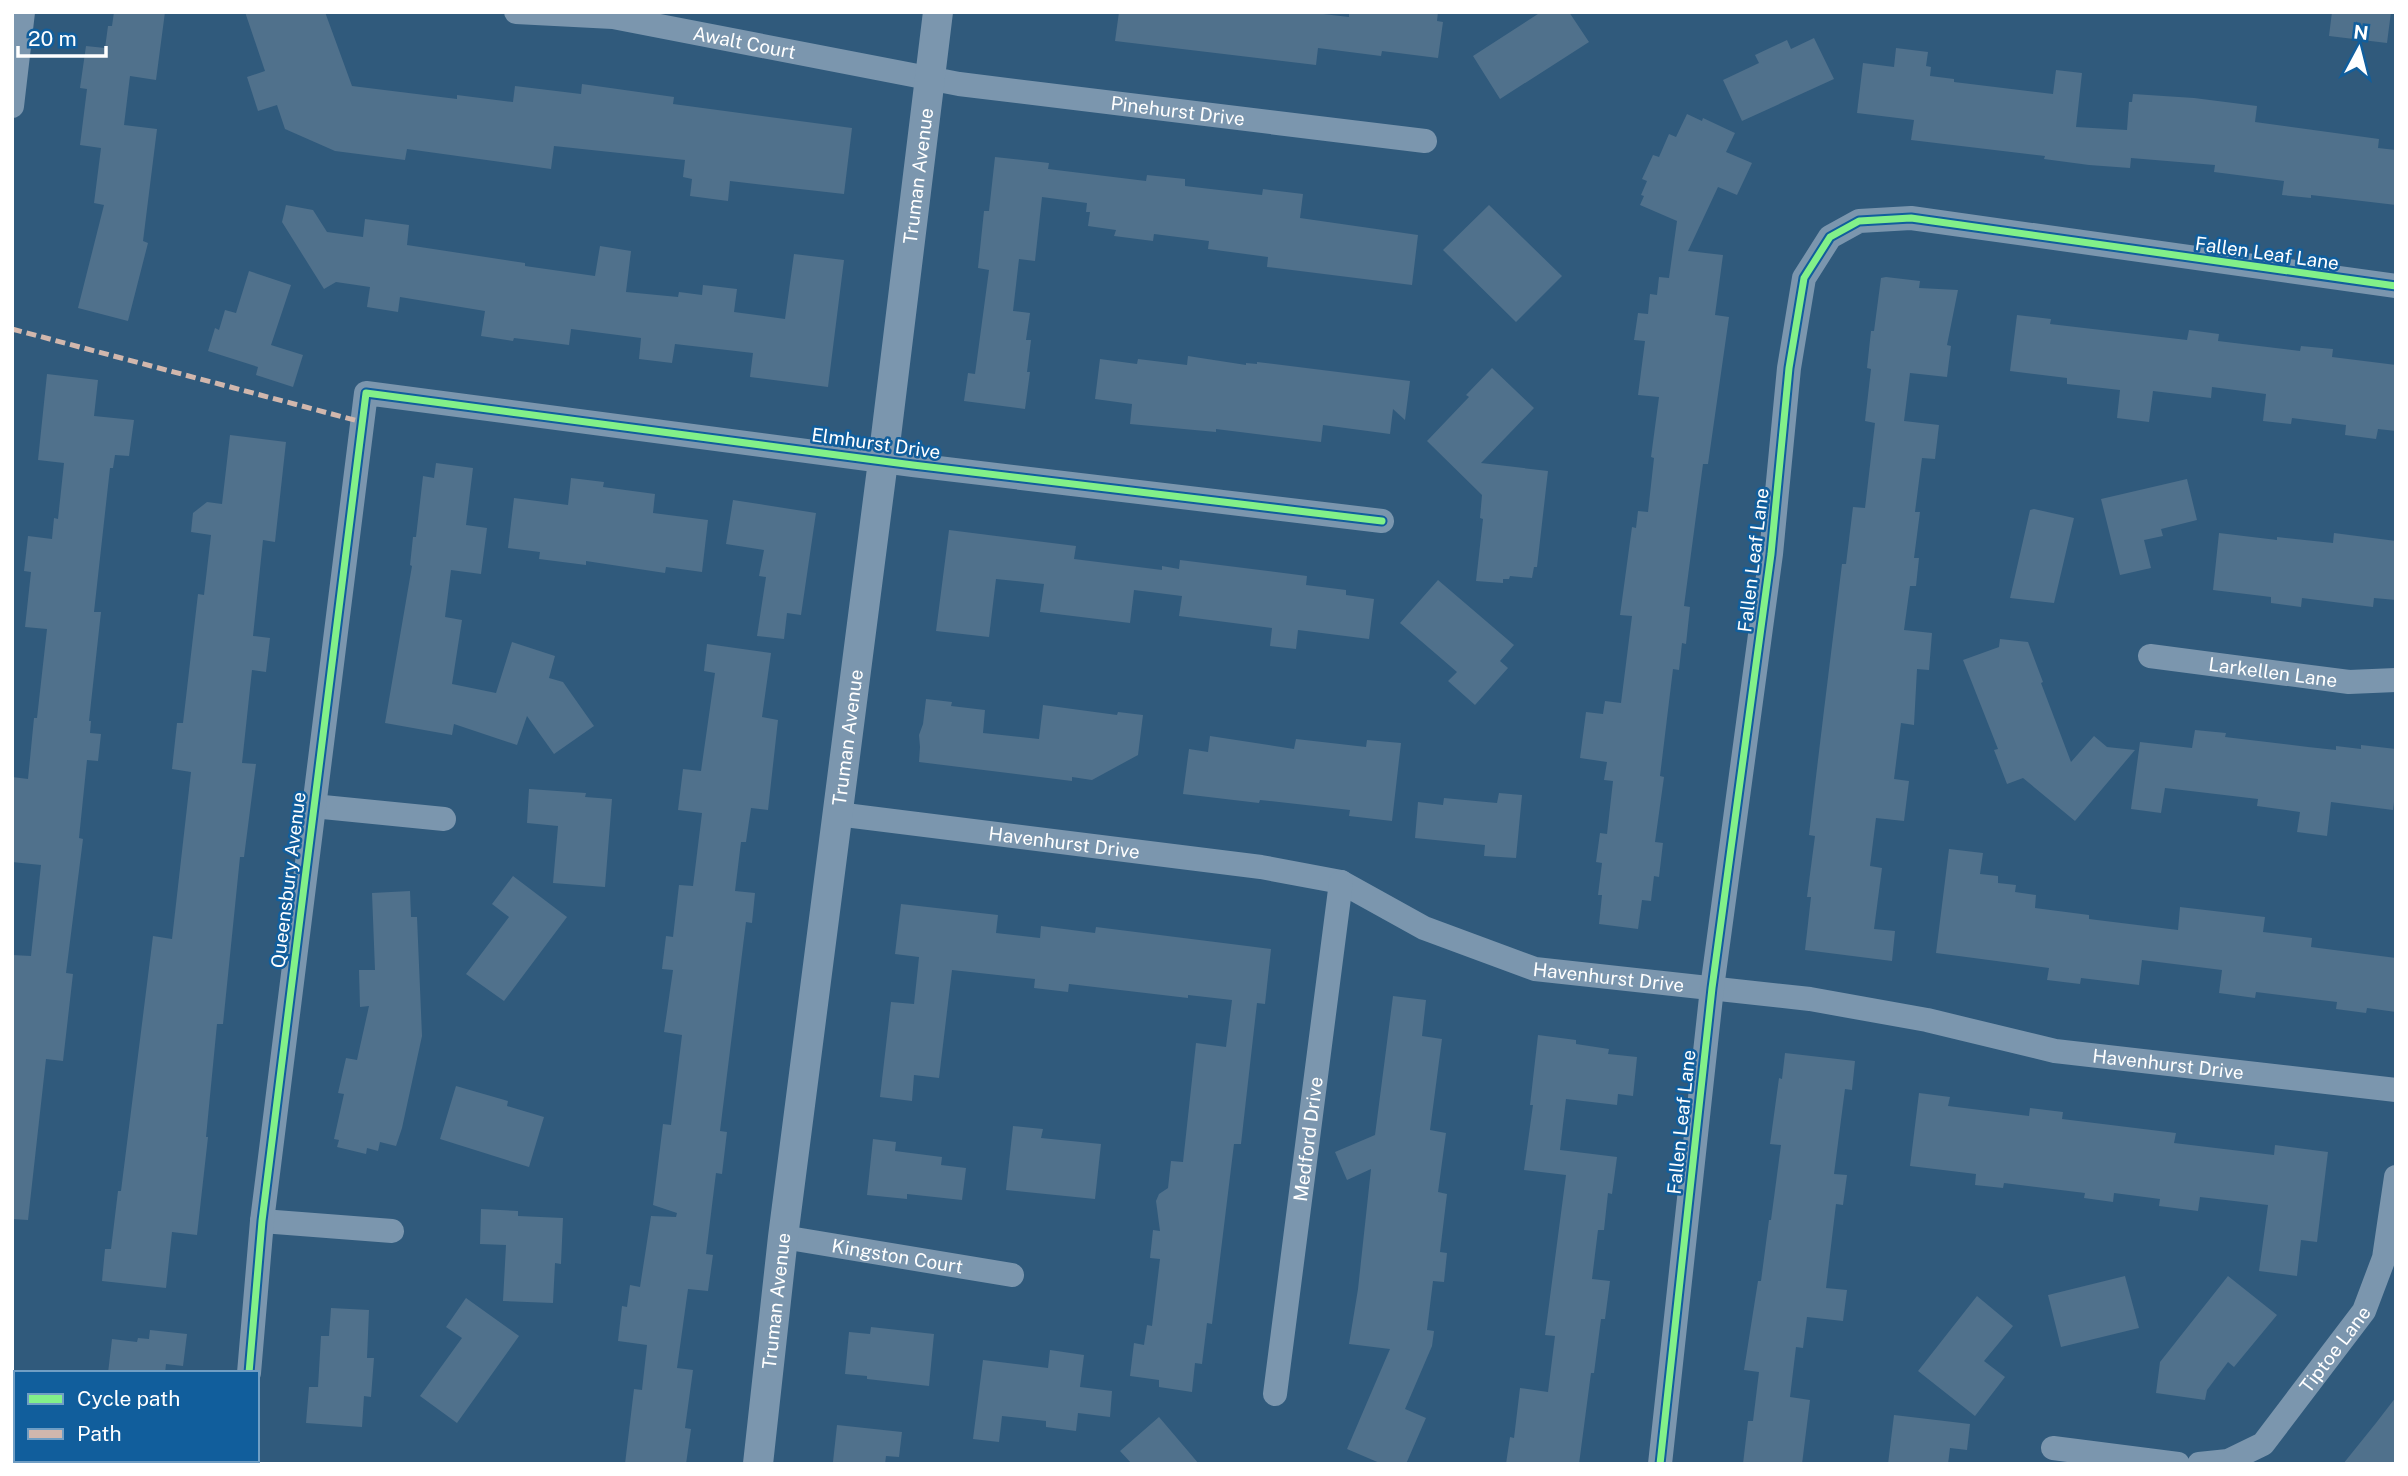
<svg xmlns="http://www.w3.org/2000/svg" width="2408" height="1476" font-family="'Public Sans',sans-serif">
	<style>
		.building { fill: #50718c }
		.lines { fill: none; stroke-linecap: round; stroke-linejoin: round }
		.minor { stroke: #7b96ae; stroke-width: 24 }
		.tertiary { stroke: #7b96ae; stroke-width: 30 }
		.quiet { stroke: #d1b7ad; stroke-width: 5; stroke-dasharray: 10 5; stroke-linecap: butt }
		.cycleway-casing { stroke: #115e9c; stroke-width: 11 }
		.cycleway { stroke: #82f089; stroke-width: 7 }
		.labels { text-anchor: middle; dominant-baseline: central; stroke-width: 5; stroke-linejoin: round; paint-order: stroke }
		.street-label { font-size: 19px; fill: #fff; stroke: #115e9c }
	</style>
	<rect width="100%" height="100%" fill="#305a7c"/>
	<path class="building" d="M 114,12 L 165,12 L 156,80 L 130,76 L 124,125 L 157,129 L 143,241 L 148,243 L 128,321 L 78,308 L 104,205 L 94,203 L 101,148 L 80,145 L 87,89 L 80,88 L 86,46 L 105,48 L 108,26 L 112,26 Z
		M 245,12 L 325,12 L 352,86 L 457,99 L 457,95 L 513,102 L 515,86 L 581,94 L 582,84 L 674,97 L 673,104 L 852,128 L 844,194 L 730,181 L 728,201 L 690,196 L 692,179 L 683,177 L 685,160 L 554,146 L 551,169 L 407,149 L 405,160 L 335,151 L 285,129 L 277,105 L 258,111 L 247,77 L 265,71 Z
		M 1119,12 L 1306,12 L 1349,17 L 1349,12 L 1438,12 L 1437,21 L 1443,22 L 1438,58 L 1382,51 L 1381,56 L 1318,48 L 1316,65 L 1115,41 Z
		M 1541,12 L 1569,12 L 1589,42 L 1500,99 L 1473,56 Z
		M 2332,12 L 2391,12 L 2387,43 L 2329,36 Z
		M 1814,38 L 1834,79 L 1742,121 L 1723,80 L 1759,63 L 1755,55 L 1787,40 L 1791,49 Z
		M 1896,48 L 1928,52 L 1926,66 L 1931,67 L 1930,76 L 1954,79 L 1954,82 L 2053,94 L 2056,70 L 2082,73 L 2076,127 L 2127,130 L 2129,102 L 2132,102 L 2133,94 L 2194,98 L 2257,106 L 2255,122 L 2379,139 L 2378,148 L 2396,150 L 2396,205 L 2311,195 L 2311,198 L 2282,195 L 2284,181 L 2214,172 L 2215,165 L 2131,158 L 2130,168 L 2089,165 L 2044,159 L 2045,156 L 1911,140 L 1914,120 L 1857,113 L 1863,63 L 1894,67 Z
		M 1687,114 L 1702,121 L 1703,118 L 1735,133 L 1726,152 L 1752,163 L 1737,195 L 1718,187 L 1688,251 L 1723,255 L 1715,315 L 1729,317 L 1708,464 L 1703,464 L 1684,606 L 1690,607 L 1686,644 L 1682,643 L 1679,670 L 1673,669 L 1660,776 L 1664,777 L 1655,842 L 1663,843 L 1659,877 L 1654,876 L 1651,901 L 1642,900 L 1638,929 L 1599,924 L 1602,895 L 1598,895 L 1602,863 L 1596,862 L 1600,833 L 1607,834 L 1613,781 L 1604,780 L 1607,762 L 1580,758 L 1586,712 L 1603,714 L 1605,701 L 1621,703 L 1632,616 L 1620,615 L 1632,527 L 1636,528 L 1638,511 L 1648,512 L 1654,458 L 1651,457 L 1659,397 L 1638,395 L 1645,341 L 1634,340 L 1638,313 L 1648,314 L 1650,294 L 1657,295 L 1659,277 L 1669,278 L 1677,221 L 1640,205 L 1644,196 L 1641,195 L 1647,181 L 1642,179 L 1653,155 L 1659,157 L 1669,134 L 1676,137 Z
		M 995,157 L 1049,163 L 1048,169 L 1146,181 L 1147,175 L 1185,179 L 1185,186 L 1262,195 L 1263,189 L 1303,194 L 1300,218 L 1418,235 L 1412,285 L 1267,267 L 1268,257 L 1208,249 L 1209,241 L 1154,234 L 1153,241 L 1114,236 L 1116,230 L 1088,226 L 1090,212 L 1086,212 L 1087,203 L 1042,197 L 1035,261 L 1019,259 L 1013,311 L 1030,313 L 1026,340 L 1031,340 L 1027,372 L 1030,372 L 1025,409 L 964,401 L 968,373 L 975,374 L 989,270 L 978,268 L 984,211 L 989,211 Z
		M 286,205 L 313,210 L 327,232 L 363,237 L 365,219 L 409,225 L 407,245 L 525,263 L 525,266 L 595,276 L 600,246 L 631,251 L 626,292 L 678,297 L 679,292 L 702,295 L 703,285 L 737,289 L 734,312 L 785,319 L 794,254 L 844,260 L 828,387 L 750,377 L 753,353 L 675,344 L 672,363 L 639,359 L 641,338 L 571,329 L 569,345 L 514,338 L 513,341 L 481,336 L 485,311 L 400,297 L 398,312 L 367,307 L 370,287 L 336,282 L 324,289 L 282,222 Z
		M 1489,205 L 1562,276 L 1516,322 L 1443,250 Z
		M 249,271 L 291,285 L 271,345 L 303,355 L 293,387 L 256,375 L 258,367 L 208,351 L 215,328 L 219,330 L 225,310 L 236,313 Z
		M 1886,277 L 1920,281 L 1919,288 L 1958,290 L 1947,345 L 1951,346 L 1947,377 L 1910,373 L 1904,421 L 1939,425 L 1935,459 L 1922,458 L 1915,512 L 1920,512 L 1914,558 L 1919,558 L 1916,586 L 1910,586 L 1904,630 L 1932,633 L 1929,670 L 1917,669 L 1914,725 L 1901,723 L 1894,779 L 1909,781 L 1904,821 L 1876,818 L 1870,866 L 1882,868 L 1874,929 L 1895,931 L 1892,961 L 1805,950 L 1811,897 L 1807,897 L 1815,836 L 1809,835 L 1824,710 L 1842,564 L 1846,564 L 1853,507 L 1865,508 L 1875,423 L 1865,421 L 1871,369 L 1867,368 L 1871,331 L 1874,331 L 1881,278 Z
		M 2017,315 L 2051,319 L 2050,324 L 2187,340 L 2189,330 L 2219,334 L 2218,341 L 2300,351 L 2301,346 L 2333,349 L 2332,357 L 2396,365 L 2396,431 L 2378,429 L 2376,439 L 2345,435 L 2346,425 L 2292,418 L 2291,424 L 2263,421 L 2266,394 L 2212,387 L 2211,398 L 2153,391 L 2149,422 L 2117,418 L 2120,390 L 2067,384 L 2067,378 L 2010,371 Z
		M 1188,356 L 1246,365 L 1246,363 L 1257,364 L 1257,362 L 1410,381 L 1405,420 L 1393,409 L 1390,434 L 1323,425 L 1321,442 L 1216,429 L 1216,432 L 1130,424 L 1132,404 L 1095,399 L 1100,359 L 1137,364 L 1138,359 L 1187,365 Z
		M 1492,368 L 1534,408 L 1481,463 L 1548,471 L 1537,567 L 1534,567 L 1532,578 L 1510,576 L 1509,579 L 1503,579 L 1503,583 L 1476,581 L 1483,519 L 1480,518 L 1482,495 L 1427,441 L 1469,397 L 1466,395 Z
		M 47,374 L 98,380 L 94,416 L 134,420 L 129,456 L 115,455 L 113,468 L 110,468 L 94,612 L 101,612 L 89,721 L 91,721 L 90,733 L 101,734 L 98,761 L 87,760 L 79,838 L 83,839 L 66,973 L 73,974 L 63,1061 L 46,1059 L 28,1220 L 12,1219 L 12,955 L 31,956 L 41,865 L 12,862 L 12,777 L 28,779 L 34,718 L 37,718 L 47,629 L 25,627 L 31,572 L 24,571 L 28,536 L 52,539 L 54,518 L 58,519 L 64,463 L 38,460 Z
		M 230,435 L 286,442 L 275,542 L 263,540 L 253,636 L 270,638 L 266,672 L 252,670 L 242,763 L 256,764 L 244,857 L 240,857 L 223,1024 L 217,1024 L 206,1137 L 208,1137 L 197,1235 L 172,1232 L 166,1288 L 102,1281 L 105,1249 L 111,1249 L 118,1191 L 121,1191 L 153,936 L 172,939 L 191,772 L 172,769 L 177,723 L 183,723 L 198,594 L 204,595 L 211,535 L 191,532 L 193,513 L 207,502 L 222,504 Z
		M 436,463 L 473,468 L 466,525 L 487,528 L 481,574 L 451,570 L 445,617 L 462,620 L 452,684 L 496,693 L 512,642 L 555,656 L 549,678 L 563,682 L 594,726 L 554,754 L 527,716 L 517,745 L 454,724 L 452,735 L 385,723 L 412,566 L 410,565 L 413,537 L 416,537 L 423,476 L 434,478 Z
		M 571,478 L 604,482 L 603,487 L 655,494 L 653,513 L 708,520 L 702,572 L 666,567 L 665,573 L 586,561 L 586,565 L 539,559 L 540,552 L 508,548 L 514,498 L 568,505 Z
		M 2187,479 L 2197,520 L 2161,529 L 2163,536 L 2144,540 L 2151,568 L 2120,575 L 2101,499 Z
		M 733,500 L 816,513 L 801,615 L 787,613 L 784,639 L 757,636 L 766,577 L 759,576 L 764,550 L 726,544 Z
		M 2034,509 L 2074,518 L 2054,603 L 2010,598 L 2030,510 Z
		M 949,530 L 1076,546 L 1074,559 L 1162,570 L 1162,566 L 1179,569 L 1180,560 L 1307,576 L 1306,585 L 1346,590 L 1346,595 L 1374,599 L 1369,639 L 1298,630 L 1296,649 L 1270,646 L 1272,628 L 1179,616 L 1182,596 L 1134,590 L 1130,623 L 1040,612 L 1044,584 L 996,579 L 989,637 L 936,631 Z
		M 2219,533 L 2277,540 L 2277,537 L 2333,543 L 2334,533 L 2396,541 L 2396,600 L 2374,598 L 2373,607 L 2302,598 L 2301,607 L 2271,603 L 2271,597 L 2213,590 Z
		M 1438,580 L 1514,645 L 1500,661 L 1508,668 L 1475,705 L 1448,681 L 1457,672 L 1400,623 Z
		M 2000,639 L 2028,642 L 2043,682 L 2041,683 L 2071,762 L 2094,736 L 2107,747 L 2135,750 L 2075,821 L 2023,778 L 2007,784 L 1994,750 L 1998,749 L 1963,660 L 1999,647 Z
		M 707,644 L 771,653 L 762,717 L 778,720 L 768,810 L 751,808 L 746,842 L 741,842 L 735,891 L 755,893 L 752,923 L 746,922 L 720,1131 L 727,1132 L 722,1174 L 716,1173 L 706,1254 L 713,1255 L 708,1291 L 688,1289 L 677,1368 L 693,1370 L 685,1428 L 691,1429 L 686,1464 L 625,1464 L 634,1389 L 642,1390 L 647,1345 L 618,1341 L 622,1306 L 627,1307 L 630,1285 L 640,1287 L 651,1216 L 676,1217 L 677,1213 L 653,1205 L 663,1124 L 671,1125 L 682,1035 L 664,1032 L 673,970 L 662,969 L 666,936 L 673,937 L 679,885 L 693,886 L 702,813 L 678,810 L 683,769 L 701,771 L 715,673 L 704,671 Z
		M 926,699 L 952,702 L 951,706 L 985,710 L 983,733 L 1039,739 L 1043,705 L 1117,715 L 1118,712 L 1143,715 L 1138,755 L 1092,780 L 1072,777 L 1072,781 L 919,762 L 920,747 L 919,735 L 923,724 Z
		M 2195,730 L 2226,733 L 2225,737 L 2308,747 L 2336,750 L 2336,746 L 2361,749 L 2361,745 L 2396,749 L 2396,786 L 2393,810 L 2331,802 L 2327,836 L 2297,832 L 2300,812 L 2257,806 L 2258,799 L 2165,788 L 2161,813 L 2131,809 L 2140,742 L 2192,748 Z
		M 1210,736 L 1294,749 L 1296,739 L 1366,747 L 1367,740 L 1401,743 L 1392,821 L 1349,816 L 1350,810 L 1260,800 L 1259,803 L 1183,794 L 1189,749 L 1208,752 Z
		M 529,789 L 586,793 L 585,797 L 612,799 L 605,887 L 553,883 L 558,826 L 527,823 Z
		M 1499,793 L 1522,795 L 1516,858 L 1484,856 L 1485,845 L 1415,838 L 1418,802 L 1443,805 L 1444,798 L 1497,803 Z
		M 1949,849 L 1983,853 L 1980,874 L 1998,876 L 1998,883 L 2016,885 L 2015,892 L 2036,895 L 2035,908 L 2089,915 L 2089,919 L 2178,930 L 2180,907 L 2265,917 L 2263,932 L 2312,938 L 2311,947 L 2396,958 L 2396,1012 L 2367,1008 L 2366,1013 L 2336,1009 L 2337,1002 L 2256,992 L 2255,998 L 2219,993 L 2222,970 L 2142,960 L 2139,985 L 2081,978 L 2080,984 L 2047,980 L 2049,968 L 1936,953 Z
		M 513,876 L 567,917 L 504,1001 L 466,974 L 509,917 L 492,904 Z
		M 410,891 L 411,917 L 417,917 L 422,1036 L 402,1128 L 396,1146 L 380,1142 L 378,1151 L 367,1148 L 366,1154 L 337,1147 L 339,1140 L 334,1139 L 344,1094 L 338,1093 L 346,1058 L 357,1060 L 369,1006 L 360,1007 L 359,970 L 375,970 L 372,893 Z
		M 901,904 L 998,915 L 996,933 L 1040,938 L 1041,926 L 1095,933 L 1096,927 L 1271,949 L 1265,1004 L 1257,1003 L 1241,1144 L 1234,1144 L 1212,1324 L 1207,1323 L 1202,1364 L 1195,1363 L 1192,1392 L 1159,1387 L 1159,1380 L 1130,1376 L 1134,1343 L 1144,1345 L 1147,1325 L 1152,1326 L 1160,1259 L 1150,1258 L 1153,1230 L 1160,1231 L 1156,1201 L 1159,1194 L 1168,1188 L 1171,1161 L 1183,1162 L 1196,1043 L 1226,1047 L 1232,1000 L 1188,995 L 1188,998 L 1069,984 L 1068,992 L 1034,988 L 1035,979 L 952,970 L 939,1078 L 914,1075 L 912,1101 L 880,1097 L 891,1002 L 914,1004 L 919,957 L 895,954 Z
		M 1393,996 L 1426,1000 L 1422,1036 L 1442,1039 L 1430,1130 L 1446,1133 L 1438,1192 L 1447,1194 L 1440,1252 L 1447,1253 L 1444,1282 L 1433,1281 L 1427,1330 L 1434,1331 L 1432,1346 L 1405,1409 L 1426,1418 L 1406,1464 L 1382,1464 L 1347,1449 L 1390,1349 L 1349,1344 L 1358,1289 L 1371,1169 L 1347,1180 L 1335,1152 L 1375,1135 Z
		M 1538,1035 L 1576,1040 L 1576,1044 L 1609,1049 L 1608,1054 L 1637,1057 L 1633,1096 L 1618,1094 L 1617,1105 L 1566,1099 L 1560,1150 L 1617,1157 L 1612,1194 L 1608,1193 L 1604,1230 L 1598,1230 L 1592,1279 L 1610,1281 L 1605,1319 L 1601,1319 L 1594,1373 L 1591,1373 L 1579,1464 L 1506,1464 L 1510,1437 L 1514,1438 L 1520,1388 L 1548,1392 L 1555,1336 L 1545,1335 L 1566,1175 L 1524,1170 L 1533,1105 L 1530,1105 Z
		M 1785,1053 L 1855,1061 L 1852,1090 L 1845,1089 L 1834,1174 L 1847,1175 L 1843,1205 L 1836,1204 L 1826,1288 L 1847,1290 L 1843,1321 L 1807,1317 L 1803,1348 L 1796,1347 L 1790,1397 L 1810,1400 L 1802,1464 L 1743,1464 L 1748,1421 L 1753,1421 L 1759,1372 L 1744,1370 L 1758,1281 L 1761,1281 L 1769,1220 L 1771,1220 L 1781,1145 L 1770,1144 L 1779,1078 L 1782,1079 Z
		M 456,1086 L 508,1101 L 507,1106 L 544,1117 L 529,1167 L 440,1139 Z
		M 1919,1093 L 1950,1097 L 1948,1106 L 2029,1116 L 2030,1108 L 2063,1112 L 2062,1119 L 2176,1133 L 2174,1143 L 2274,1155 L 2275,1145 L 2328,1152 L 2317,1242 L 2301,1240 L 2297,1276 L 2259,1271 L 2268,1205 L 2200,1197 L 2198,1211 L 2159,1206 L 2160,1199 L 2114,1193 L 2113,1202 L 2084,1198 L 2085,1193 L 2004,1183 L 2003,1188 L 1975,1185 L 1976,1174 L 1910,1166 Z
		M 1013,1126 L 1043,1129 L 1041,1138 L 1101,1144 L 1095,1199 L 1006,1190 Z
		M 873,1139 L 896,1142 L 895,1151 L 942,1157 L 941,1165 L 966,1168 L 962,1200 L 907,1194 L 907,1199 L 867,1195 Z
		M 481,1209 L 518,1211 L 518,1216 L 563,1218 L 561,1264 L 555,1263 L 553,1303 L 503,1301 L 506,1245 L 480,1244 Z
		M 2125,1276 L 2139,1328 L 2061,1347 L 2048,1295 Z
		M 2228,1276 L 2277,1315 L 2234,1367 L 2228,1362 L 2207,1390 L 2205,1400 L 2156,1393 L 2160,1362 Z
		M 1977,1296 L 2013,1326 L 1984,1361 L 2005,1377 L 1975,1416 L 1918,1371 Z
		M 466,1298 L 519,1336 L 457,1423 L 420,1396 L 462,1338 L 446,1327 Z
		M 331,1308 L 369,1310 L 367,1358 L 374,1358 L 371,1397 L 364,1396 L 362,1427 L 306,1423 L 309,1387 L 318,1387 L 321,1336 L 329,1336 Z
		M 871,1327 L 934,1334 L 929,1386 L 867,1379 L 867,1376 L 845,1374 L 849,1332 L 870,1334 Z
		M 150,1330 L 187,1334 L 183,1366 L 166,1364 L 165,1373 L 108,1373 L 112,1339 L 137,1342 L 138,1338 L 149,1339 Z
		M 1050,1350 L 1084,1355 L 1080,1387 L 1112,1391 L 1110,1417 L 1078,1413 L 1076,1431 L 1046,1427 L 1046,1421 L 1002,1416 L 999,1442 L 973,1439 L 983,1360 L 1048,1368 Z
		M 2396,1397 L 2396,1464 L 2343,1464 L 2376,1423 Z
		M 1894,1415 L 1970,1424 L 1967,1450 L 1950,1448 L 1948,1464 L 1888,1464 Z
		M 1159,1417 L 1199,1464 L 1132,1464 L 1120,1451 Z
		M 837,1425 L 902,1432 L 899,1457 L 886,1456 L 885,1464 L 833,1462 Z"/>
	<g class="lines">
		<g class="minor">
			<path id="s1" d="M 516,12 L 613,17 L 959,84 L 1425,141"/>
			<path d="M 12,106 L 23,12"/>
			<path id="s2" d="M 2150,656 L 2349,682 L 2396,680"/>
			<path d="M 313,806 L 444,819"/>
			<path id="s3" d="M 837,814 L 1261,867 L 1341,882 L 1424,928 L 1535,969 L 1810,999 L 1927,1020 L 2055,1051 L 2396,1090"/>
			<path d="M 262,1221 L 392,1231"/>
			<path id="s4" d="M 783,1237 L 1012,1275"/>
			<path d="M 249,1373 L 262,1221 L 366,393 L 913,465 L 1382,521"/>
			<path id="s5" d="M 1275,1394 L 1341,882"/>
			<path d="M 2053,1448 L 2178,1464"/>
			<path d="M 242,1464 L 242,1460"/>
			<path d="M 1660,1464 L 1712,988 L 1771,554 L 1789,368 L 1804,278 L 1830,237 L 1859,221 L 1911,218 L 2396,286"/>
			<path id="s6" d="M 2199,1464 L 2228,1461 L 2263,1444 L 2364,1311 L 2384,1258 L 2396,1177"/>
		</g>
		<path class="tertiary" id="s7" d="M 758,1464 L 783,1237 L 883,461 L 938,12"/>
		<path class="quiet" d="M 12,329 L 362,422"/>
		<g class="cycleway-casing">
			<path id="cycleway" d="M 249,1373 L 262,1221 L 366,393 L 913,465 L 1382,521
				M 1660,1464 L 1712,988 L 1771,554 L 1789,368 L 1804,278 L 1830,237 L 1859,221 L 1911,218 L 2396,286"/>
		</g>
		<use href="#cycleway" class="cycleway"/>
	</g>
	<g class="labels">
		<g class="street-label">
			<text stroke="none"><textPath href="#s1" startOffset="231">Awalt Court</textPath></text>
			<text stroke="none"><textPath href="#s1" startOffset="670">Pinehurst Drive</textPath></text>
			<text stroke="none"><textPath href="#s7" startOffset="1298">Truman Avenue</textPath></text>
			<text transform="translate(2267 253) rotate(8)">Fallen Leaf Lane</text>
			<text transform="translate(876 443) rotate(8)">Elmhurst Drive</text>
			<text transform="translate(1753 560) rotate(-83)">Fallen Leaf Lane</text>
			<text stroke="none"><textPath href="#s2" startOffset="124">Larkellen Lane</textPath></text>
			<text stroke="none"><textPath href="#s7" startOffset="732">Truman Avenue</textPath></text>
			<text stroke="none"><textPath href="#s3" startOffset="229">Havenhurst Drive</textPath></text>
			<text transform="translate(288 880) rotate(-83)">Queensbury Avenue</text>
			<text stroke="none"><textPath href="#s3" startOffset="796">Havenhurst Drive</textPath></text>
			<text stroke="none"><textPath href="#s3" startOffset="1363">Havenhurst Drive</textPath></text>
			<text transform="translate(1681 1122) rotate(-84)">Fallen Leaf Lane</text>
			<text stroke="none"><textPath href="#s5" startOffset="257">Medford Drive</textPath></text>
			<text stroke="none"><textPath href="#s4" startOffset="116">Kingston Court</textPath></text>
			<text stroke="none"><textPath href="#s7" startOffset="164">Truman Avenue</textPath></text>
			<text stroke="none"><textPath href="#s6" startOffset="187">Tiptoe Lane</textPath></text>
		</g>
	</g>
	<rect width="2408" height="1476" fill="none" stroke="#ffffff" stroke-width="28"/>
	<rect x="14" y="1371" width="245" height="91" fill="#115e9c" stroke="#709ec4" stroke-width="2"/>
	<rect x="28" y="1394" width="35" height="10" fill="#82f089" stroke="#709ec4" stroke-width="2"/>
	<text x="77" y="1406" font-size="21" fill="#ffffff">Cycle path</text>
	<rect x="28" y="1429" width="35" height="10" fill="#d1b7ad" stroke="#709ec4" stroke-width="2"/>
	<text x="77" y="1441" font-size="21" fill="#ffffff">Path</text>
	<g transform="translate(2359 49) rotate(7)" stroke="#115e9c" stroke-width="5" paint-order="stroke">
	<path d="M0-5L12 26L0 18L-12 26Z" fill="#ffffff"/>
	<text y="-10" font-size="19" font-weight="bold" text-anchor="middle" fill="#ffffff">N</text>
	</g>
	<path d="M18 46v10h88v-10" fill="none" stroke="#ffffff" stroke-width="3.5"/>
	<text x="28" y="46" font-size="21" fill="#ffffff" stroke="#115e9c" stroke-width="5" paint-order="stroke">20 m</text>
</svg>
